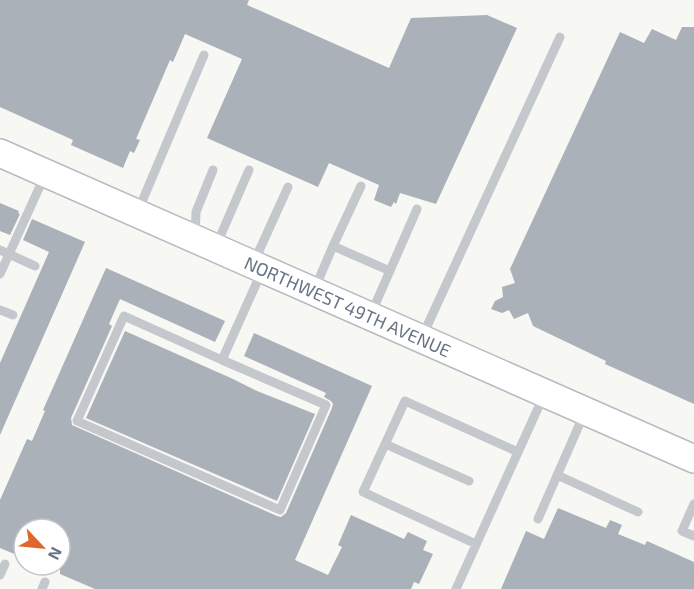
<svg xmlns="http://www.w3.org/2000/svg" width="694" height="589" font-family="'Exo 2',sans-serif">
	<style>
		.building { fill: #aab1b8 }
		.lines { fill: none; stroke-linecap: round; stroke-linejoin: round }
		.secondary-casing { stroke: #b6bbc0; stroke-width: 30 }
		.lane { stroke: #c4c7cb; stroke-width: 9 }
		.secondary { stroke: #fff; stroke-width: 27 }
		.labels { text-anchor: middle; dominant-baseline: central; stroke-width: 6; stroke-linejoin: round; paint-order: stroke }
		.street-label { font-size: 18px; fill: #667484; stroke: #fff }
	</style>
	<rect width="100%" height="100%" fill="#f7f7f4"/>
	<path class="building" d="M 0,0 L 249,0 L 247,5 L 389,68 L 411,18 L 487,15 L 517,28 L 436,204 L 400,193 L 396,204 L 394,202 L 391,207 L 374,200 L 379,185 L 329,163 L 318,187 L 207,138 L 242,59 L 185,34 L 173,62 L 170,60 L 155,95 L 136,139 L 140,140 L 134,153 L 130,151 L 123,168 L 71,145 L 73,140 L 0,107 Z
		M 682,27 L 694,27 L 694,404 L 605,364 L 606,361 L 533,326 L 528,313 L 514,319 L 509,310 L 502,313 L 491,309 L 495,301 L 503,297 L 502,287 L 515,283 L 510,269 L 620,32 L 644,43 L 652,29 L 676,40 Z
		M 0,203 L 19,211 L 18,213 L 20,214 L 10,235 L 0,231 Z
		M 32,219 L 85,242 L 0,435 L 0,363 L 49,252 L 23,240 Z
		M 106,268 L 225,321 L 215,342 L 120,299 L 109,324 L 112,326 L 71,418 L 72,425 L 277,516 L 281,517 L 286,513 L 332,408 L 333,404 L 331,401 L 324,397 L 326,393 L 244,356 L 254,333 L 372,386 L 295,560 L 328,575 L 342,547 L 338,545 L 351,515 L 404,539 L 408,532 L 427,541 L 423,550 L 433,554 L 419,584 L 414,582 L 411,589 L 95,589 L 60,574 L 60,529 L 24,529 L 24,558 L 0,548 L 0,500 L 27,439 L 32,441 L 45,411 L 43,410 Z
		M 125,331 L 233,379 L 257,391 L 315,414 L 277,501 L 86,418 Z
		M 558,508 L 606,528 L 610,520 L 622,525 L 618,534 L 645,545 L 647,541 L 694,562 L 694,589 L 501,589 L 526,531 L 544,539 Z"/>
	<g class="lines">
		<g class="secondary-casing">
			<g id="secondary">
				<path id="s1" d="M 0,153 L 694,459"/>
			</g>
		</g>
		<path class="lane" d="M 361,186 L 333,246 L 390,271
			M 138,211 L 204,55
			M 195,236 L 196,212 L 213,170
			M 216,246 L 249,170
			M 0,250 L 35,266
			M 254,262 L 288,187
			M 0,274 L 45,175
			M 315,288 L 333,246
			M 0,310 L 13,315
			M 371,314 L 417,209
			M 422,337 L 560,37
			M 222,360 L 124,316 L 77,421 L 280,510 L 326,405 L 222,360 L 262,271
			M 385,444 L 469,481
			M 557,475 L 638,512
			M 694,504 L 682,531 L 694,536
			M 538,519 L 584,414
			M 476,544 L 363,492 L 405,401 L 518,452
			M 0,575 L 5,564
			M 42,589 L 45,582
			M 456,589 L 544,395"/>
		<use href="#secondary" class="secondary"/>
	</g>
	<g class="labels">
		<g class="street-label">
			<text stroke="none"><textPath href="#s1" startOffset="380">NORTHWEST 49TH AVENUE</textPath></text>
		</g>
	</g>
	<g transform="translate(42 547) rotate(116)"><circle r="28" fill="#ffffff" stroke="#c2c7ce" stroke-width="1.5"/>
	<path d="M0-4.5L10 22L0 15L-10 22Z" fill="#e0662a"/>
	<text y="-9" font-size="16" font-weight="bold" text-anchor="middle" fill="#667484">N</text>
	</g>
</svg>
